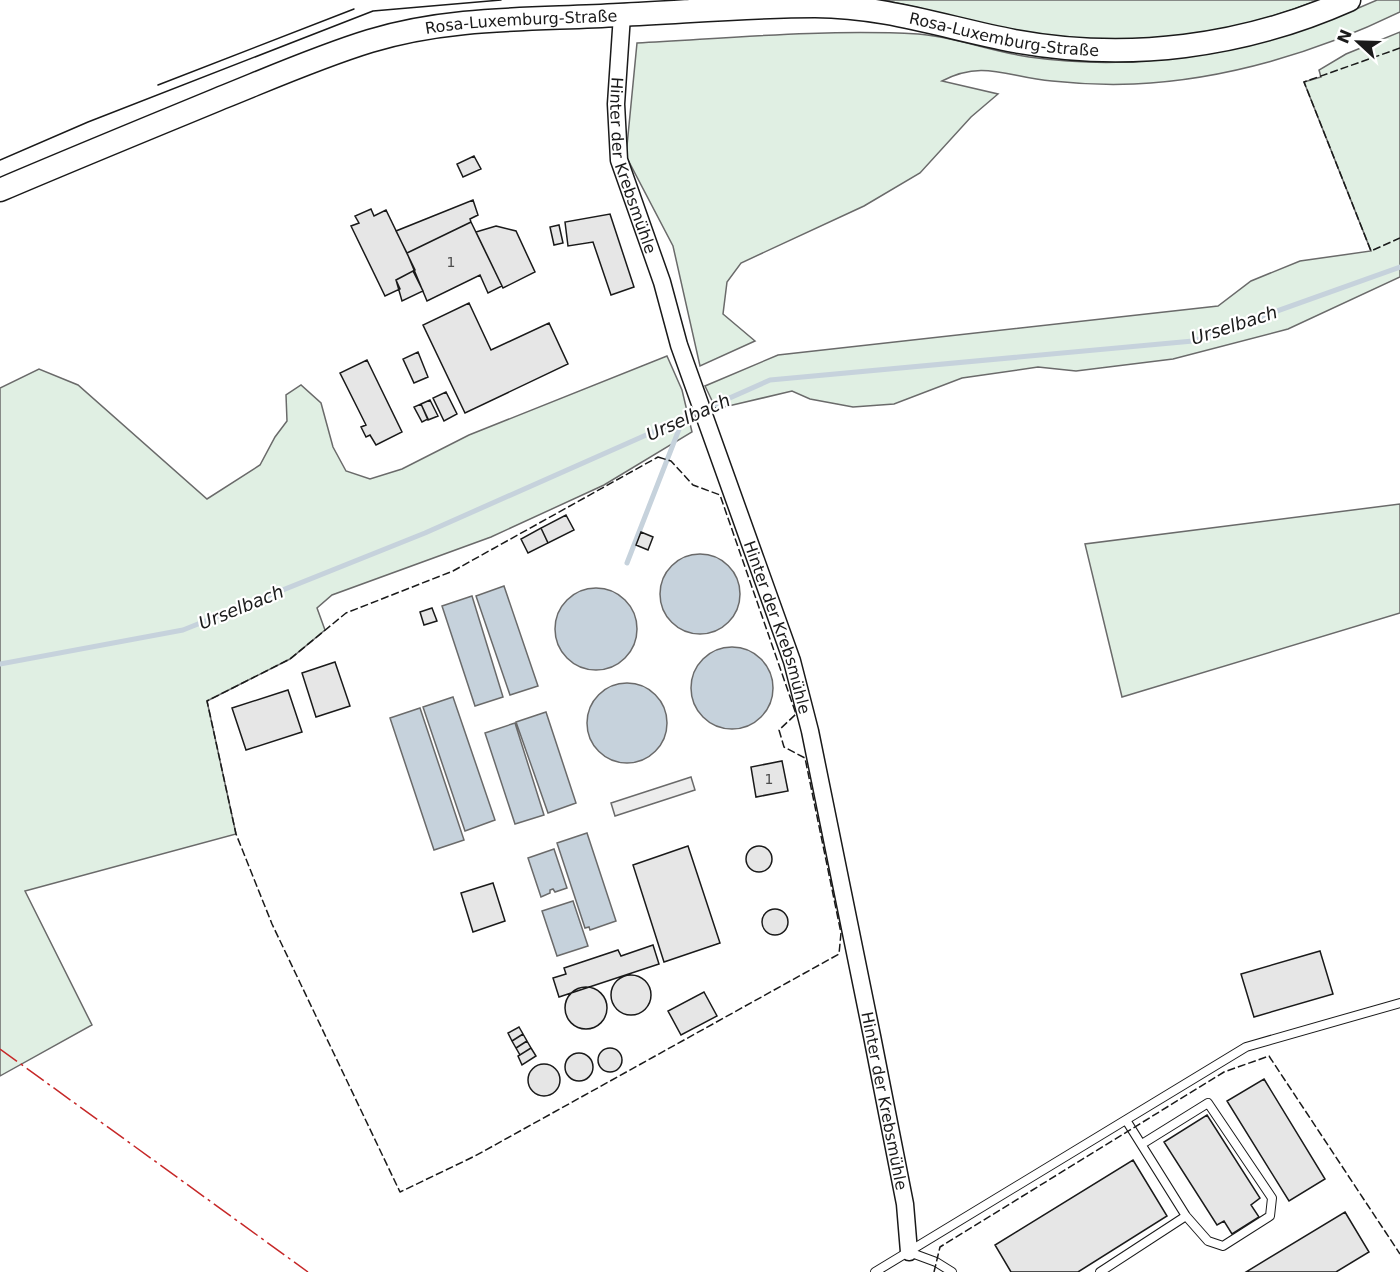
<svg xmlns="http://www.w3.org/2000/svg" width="1400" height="1272" font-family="'DejaVu Sans',sans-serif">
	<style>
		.green { fill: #e0efe3; stroke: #6a6a6a; stroke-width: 1.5 }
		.parking { fill: #ededed; stroke: #6a6a6a; stroke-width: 1.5 }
		.water { fill: #c6d2dc; stroke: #6a6a6a; stroke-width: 1.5 }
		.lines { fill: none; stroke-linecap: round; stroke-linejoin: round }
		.stream { stroke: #c6d2dc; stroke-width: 5 }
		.building { fill: #e6e6e6; stroke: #1a1a1a; stroke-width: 1.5 }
		.service-casing { stroke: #1a1a1a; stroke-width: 10 }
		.minor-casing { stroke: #1a1a1a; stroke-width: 19 }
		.secondary-casing { stroke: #1a1a1a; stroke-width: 25 }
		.service { stroke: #fff; stroke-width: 8 }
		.minor { stroke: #fff; stroke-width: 16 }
		.secondary { stroke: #fff; stroke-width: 22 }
		.tram { stroke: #1a1a1a; stroke-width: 1.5 }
		.fence { stroke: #1a1a1a; stroke-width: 1.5; stroke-dasharray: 8 3; stroke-linecap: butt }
		.power { stroke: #c62828; stroke-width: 1.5; stroke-dasharray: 21 4.5 3 4.5; stroke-linecap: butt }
		.labels { text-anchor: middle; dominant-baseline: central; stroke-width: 4.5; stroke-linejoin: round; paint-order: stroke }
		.number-label { font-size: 14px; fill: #4d4d4d }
		.street-label { font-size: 16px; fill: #1a1a1a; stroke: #fff }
		.water-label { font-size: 18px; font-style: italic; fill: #1a1a1a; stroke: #fff }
	</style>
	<rect width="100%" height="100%" fill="#fff"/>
	<path class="green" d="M 881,0 L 1318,0 C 1219,40 1115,48 1010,30 C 966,22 924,7 881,0 Z
		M 1377,0 L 1400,0 L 1400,12 C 1318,52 1225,80 1134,84 C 1107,85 1079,84 1052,81 C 1009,78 984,59 942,81 L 998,94 L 971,117 L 920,173 L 864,206 L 741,263 L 727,282 L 723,314 L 755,341 L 700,366 L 673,246 L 626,156 L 637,43 C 731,38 825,29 918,34 C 951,36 994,52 1029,57 C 1150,74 1266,50 1377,0 Z
		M 1400,32 L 1400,277 L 1288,329 L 1173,359 L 1076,371 L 1038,367 L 962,378 L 894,404 L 853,407 L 810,399 L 792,391 L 716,409 L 705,386 L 778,355 L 1218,306 L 1251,281 L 1300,261 L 1371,251 L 1304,82 L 1321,77 L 1319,70 L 1346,54 Z
		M 667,356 L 682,390 L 692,432 L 604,485 L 491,537 L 332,595 L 317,608 L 325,630 L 290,659 L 207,701 L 236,834 L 25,891 L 92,1025 L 0,1076 L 0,388 L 39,369 L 78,385 L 207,499 L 260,465 L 275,437 L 287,421 L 286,395 L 301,385 L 321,403 L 333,447 L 346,471 L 370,479 L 402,469 L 469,435 Z
		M 1400,504 L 1400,613 L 1122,697 L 1085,544 Z"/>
	<path class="parking" d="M 691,777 L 695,790 L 615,816 L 611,803 Z"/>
	<path class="water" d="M660 594a40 40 0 1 1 80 0a40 40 0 1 1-80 0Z
		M 504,586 L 538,686 L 510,695 L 476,596 Z
		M555 629a41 41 0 1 1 82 0a41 41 0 1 1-82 0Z
		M 472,596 L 503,697 L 475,706 L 442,606 Z
		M691 688a41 41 0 1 1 82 0a41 41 0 1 1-82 0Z
		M587 723a40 40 0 1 1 80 0a40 40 0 1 1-80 0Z
		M 453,697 L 495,820 L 465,831 L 423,707 Z
		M 420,708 L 464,840 L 434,850 L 390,718 Z
		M 546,712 L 576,803 L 548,813 L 516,722 Z
		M 515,723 L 544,815 L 515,824 L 485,733 Z
		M 587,833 L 616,921 L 590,930 L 589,927 L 585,928 L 557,843 Z
		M 554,849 L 567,888 L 555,892 L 553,889 L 550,890 L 550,893 L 541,897 L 528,858 Z
		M 573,901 L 588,946 L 557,956 L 542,911 Z"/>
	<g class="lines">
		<path class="stream" d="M 627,563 L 683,419
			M 0,664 L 183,630 L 425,533 L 770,380 L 1193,341 L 1400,267"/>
	</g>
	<path class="building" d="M 474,156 L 481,169 L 463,177 L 457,164 Z
		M 473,200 L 478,215 L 470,219 L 471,222 L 407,253 L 396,231 Z
		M 371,209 L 374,216 L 386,210 L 415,270 L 396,280 L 400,289 L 385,296 L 351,226 L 359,223 L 355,216 Z
		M 610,214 L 634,287 L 611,295 L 593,242 L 568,246 L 565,222 Z
		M 471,222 L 502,286 L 488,293 L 480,275 L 427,301 L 407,253 Z
		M 559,225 L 563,243 L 554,245 L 550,227 Z
		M 496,226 L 516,231 L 535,272 L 503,288 L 476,232 Z
		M 413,271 L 423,291 L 402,301 L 396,280 Z
		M 469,303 L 491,350 L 549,323 L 568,364 L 465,413 L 423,325 Z
		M 418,352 L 428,377 L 414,383 L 403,359 Z
		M 367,360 L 402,432 L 376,445 L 370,435 L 366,437 L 361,427 L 366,425 L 340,373 Z
		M 446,392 L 457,414 L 444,421 L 433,398 Z
		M 430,400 L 438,416 L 428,420 L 421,404 Z
		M 421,404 L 428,419 L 422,422 L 414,407 Z
		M 566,515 L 574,530 L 548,543 L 541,528 Z
		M 541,528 L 548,543 L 528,553 L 521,539 Z
		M 641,532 L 653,537 L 648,550 L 636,545 Z
		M 432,608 L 437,621 L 424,625 L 420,612 Z
		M 335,662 L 350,706 L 316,717 L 302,673 Z
		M 288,690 L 302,732 L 246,750 L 232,708 Z
		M 782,761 L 788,791 L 756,797 L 751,767 Z
		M 688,846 L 720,943 L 664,962 L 633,865 Z
		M746 859a13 13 0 1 1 26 0a13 13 0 1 1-26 0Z
		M 493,883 L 505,921 L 473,932 L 461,893 Z
		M762 922a13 13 0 1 1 26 0a13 13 0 1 1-26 0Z
		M 653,945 L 659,964 L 559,997 L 553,978 L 566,974 L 564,968 L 618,950 L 621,956 Z
		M 1320,951 L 1333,994 L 1254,1017 L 1241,974 Z
		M611 995a20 20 0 1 1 40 0a20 20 0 1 1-40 0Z
		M565 1008a21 21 0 1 1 42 0a21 21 0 1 1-42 0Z
		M 704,992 L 717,1016 L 681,1035 L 668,1011 Z
		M 519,1027 L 523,1034 L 512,1041 L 508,1033 Z
		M 523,1034 L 527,1041 L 516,1048 L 512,1041 Z
		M 527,1041 L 531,1048 L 520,1055 L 516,1048 Z
		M 531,1048 L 536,1056 L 522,1065 L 518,1056 Z
		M598 1060a12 12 0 1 1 24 0a12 12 0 1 1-24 0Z
		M565 1067a14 14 0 1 1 28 0a14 14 0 1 1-28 0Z
		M528 1080a16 16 0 1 1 32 0a16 16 0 1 1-32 0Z
		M 1264,1079 L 1325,1179 L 1289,1201 L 1227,1101 Z
		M 1207,1115 L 1260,1198 L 1251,1205 L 1259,1217 L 1232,1234 L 1224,1221 L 1217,1225 L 1164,1142 Z
		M 1133,1160 L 1167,1216 L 1078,1272 L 1011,1272 L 995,1245 Z
		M 1345,1212 L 1369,1252 L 1336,1272 L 1246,1272 Z"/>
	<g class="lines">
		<g class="service-casing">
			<path id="service" d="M 1126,1120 L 1186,1216 L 1208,1241 L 1223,1246 L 1270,1216 L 1272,1198 L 1208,1103 L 1142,1144
				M 909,1252 L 936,1262 L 952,1272
				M 875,1272 L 1246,1047 L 1400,1003
				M 1100,1272 L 1186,1216"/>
		</g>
		<g class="minor-casing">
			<g id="minor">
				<path id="s1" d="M 622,15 L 616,104 L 619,160 L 662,282 L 679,345 L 792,661 L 810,731 L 872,1036 L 905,1204 L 909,1252"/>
			</g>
		</g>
		<g class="secondary-casing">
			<g id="secondary">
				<path id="s2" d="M 0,190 C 75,158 151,127 226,96 C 273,77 321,56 370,41 C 451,16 536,20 619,15 C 685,12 749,6 815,6 C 884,6 947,28 1014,41 C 1128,62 1243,47 1349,0"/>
			</g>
		</g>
		<use href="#service" class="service"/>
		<use href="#minor" class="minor"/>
		<use href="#secondary" class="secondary"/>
		<path class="tram" d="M 158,85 L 354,9
			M 0,160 L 88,122 L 373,11 L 501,0"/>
		<path class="fence" d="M 1400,48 L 1304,82 L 1371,251 L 1400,238
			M 658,457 L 671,461 L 693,485 L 720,495 L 796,714 L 779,730 L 784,747 L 805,758 L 841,933 L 839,954 L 475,1156 L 400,1192 L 272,924 L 236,834 L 207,701 L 290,659 L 346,613 L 453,571 Z
			M 934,1272 L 940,1247 L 1224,1072 L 1269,1056 L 1400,1254"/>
		<path class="power" d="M 0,1049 L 308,1272"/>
	</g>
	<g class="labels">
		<g class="number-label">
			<text x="451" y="262">1</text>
			<text x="769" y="779">1</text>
		</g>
		<g class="street-label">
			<text stroke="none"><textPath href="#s2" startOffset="552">Rosa-Luxemburg-Straße</textPath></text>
			<text stroke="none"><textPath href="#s2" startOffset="1038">Rosa-Luxemburg-Straße</textPath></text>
			<text stroke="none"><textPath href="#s1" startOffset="153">Hinter der Krebsmühle</textPath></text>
			<text stroke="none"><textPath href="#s1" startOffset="639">Hinter der Krebsmühle</textPath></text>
			<text stroke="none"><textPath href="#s1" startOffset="1125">Hinter der Krebsmühle</textPath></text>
		</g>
		<g class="water-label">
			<text transform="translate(1234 325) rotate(-18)">Urselbach</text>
			<text transform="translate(688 417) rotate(-24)">Urselbach</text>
			<text transform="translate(241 607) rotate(-22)">Urselbach</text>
		</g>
	</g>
	<g transform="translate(1358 42) rotate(292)" stroke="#ffffff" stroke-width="4.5" paint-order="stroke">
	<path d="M0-4.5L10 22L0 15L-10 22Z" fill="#1a1a1a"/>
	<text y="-9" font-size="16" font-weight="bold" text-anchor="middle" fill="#1a1a1a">N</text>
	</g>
</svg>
